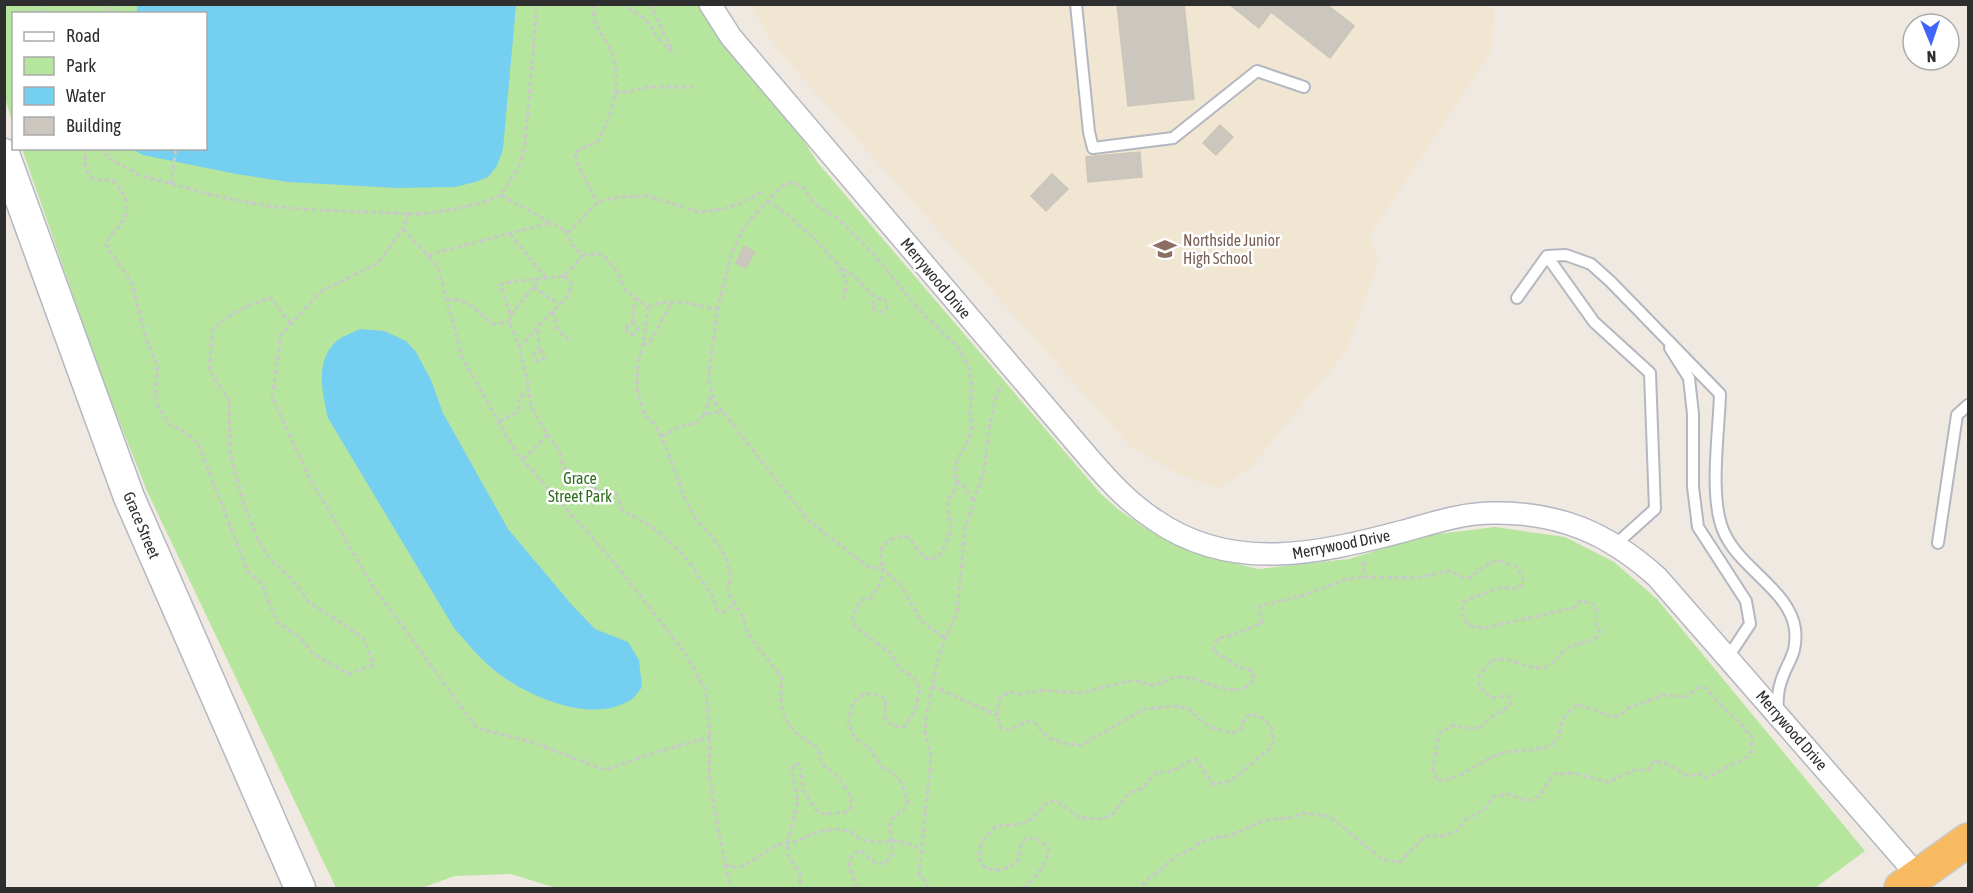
<svg xmlns="http://www.w3.org/2000/svg" width="1973" height="893" font-family="'Asap Condensed',sans-serif">
	<style>
		.education { fill: #f0e6d1 }
		.green { fill: #b6e59e }
		.water { fill: #75cff0 }
		.building { fill: #cbc7bf; stroke: #cbc5ba; stroke-width: 1.5 }
		.lines { fill: none; stroke-linecap: round; stroke-linejoin: round }
		.service-casing { stroke: #b4b7c1; stroke-width: 14 }
		.minor-casing { stroke: #b4b7c1; stroke-width: 24 }
		.secondary-casing { stroke: #b4b7c1; stroke-width: 33 }
		.trunk-casing { stroke: #c9c9c9; stroke-width: 36 }
		.path { stroke: #c9c9c9; stroke-width: 3; stroke-dasharray: 4.5 3; stroke-linecap: butt }
		.service { stroke: #fff; stroke-width: 10 }
		.minor { stroke: #fff; stroke-width: 21 }
		.secondary { stroke: #fff; stroke-width: 30 }
		.trunk { stroke: #f8ba60; stroke-width: 33 }
		.labels { text-anchor: middle; dominant-baseline: central; stroke-width: 5; stroke-linejoin: round; paint-order: stroke }
		.education-label { font-size: 16px; fill: #785e54; stroke: #fff; text-anchor: start }
		.street-label { font-size: 16px; fill: #2e2e2e; stroke: #fff }
		.park-label { font-size: 16px; fill: #2c6e1b; stroke: #fff }
	</style>
	<rect width="100%" height="100%" fill="#efe9e1"/>
	<path class="education" d="M 750,5 L 1495,5 L 1491,52 L 1370,235 L 1378,263 L 1347,350 L 1251,467 L 1219,489 L 1180,475 L 1132,448 L 776,48 Z"/>
	<path class="green" d="M 4,5 L 701,5 L 792,123 L 818,163 L 1100,493 L 1119,510 L 1145,528 L 1170,541 L 1205,556 L 1258,569 L 1349,559 L 1422,536 L 1495,527 L 1565,537 L 1614,562 L 1657,599 L 1865,851 L 1815,888 L 556,888 L 511,874 L 455,876 L 421,888 L 336,888 L 147,491 L 102,378 L 22,149 L 206,148 L 206,14 L 14,14 L 13,124 L 5,98 Z"/>
	<path class="water" d="M 138,5 L 516,5 L 503,149 L 497,166 L 488,177 L 475,182 L 455,187 L 398,188 L 288,182 L 236,174 L 143,155 L 132,149 L 206,148 L 206,14 L 136,13 Z
		M 360,329 L 384,331 L 406,341 L 416,352 L 431,380 L 443,413 L 508,529 L 572,605 L 595,629 L 628,642 L 639,660 L 642,687 C 638,692 635,698 629,701 C 591,723 532,698 499,674 C 482,661 468,644 454,628 L 328,418 C 322,392 314,358 339,339 C 345,335 354,332 360,329 Z"/>
	<path class="building" d="M 1117,4 L 1184,4 L 1194,99 L 1128,106 Z
		M 1229,4 L 1326,4 L 1354,26 L 1330,58 L 1271,12 L 1259,28 Z
		M 1220,125 L 1233,137 L 1216,155 L 1203,143 Z
		M 1140,152 L 1142,177 L 1088,182 L 1086,157 Z
		M 1052,174 L 1068,189 L 1046,211 L 1031,196 Z
		M 744,246 L 754,252 L 746,268 L 736,263 Z"/>
	<g class="lines">
		<g class="service-casing">
			<path id="service" d="M 1076,4 L 1089,132 L 1093,148 L 1173,138 L 1257,71 L 1304,87
				M 1547,256 L 1594,322 L 1650,373 L 1655,509 L 1616,544
				M 1517,298 L 1547,256 L 1566,255 L 1591,264 L 1611,282 L 1720,394 C 1719,432 1709,496 1723,530 C 1738,568 1790,590 1795,629 C 1798,656 1786,662 1780,685 C 1777,694 1778,704 1777,713
				M 1670,348 L 1689,378 L 1693,414 L 1693,487 L 1698,527 L 1746,601 L 1750,624 L 1728,657
				M 1938,543 L 1957,415 L 1968,405"/>
		</g>
		<g class="minor-casing">
			<path id="minor" d="M 710,4 L 731,37 L 1089,458 C 1109,481 1129,503 1155,520 C 1233,574 1320,553 1404,531 C 1433,523 1462,513 1493,513 C 1559,512 1608,533 1657,577 L 1918,876"/>
		</g>
		<g class="secondary-casing">
			<path id="secondary" d="M 4,154 L 129,497 L 300,888"/>
		</g>
		<g class="trunk-casing">
			<path id="trunk" d="M 1901,888 L 1968,840"/>
		</g>
		<path class="path" d="M 98,4 L 112,11
			M 594,4 C 592,27 600,29 609,47 C 625,79 613,111 598,141 L 575,152 L 577,163 L 597,202
			M 621,4 L 644,18 L 652,27 L 655,35 L 674,54
			M 650,4 L 672,50
			M 41,14 L 44,4
			M 111,14 L 115,4
			M 615,94 L 648,87 L 694,87
			M 88,148 C 83,162 84,168 93,179 L 114,181 C 126,195 133,208 120,225 C 113,233 110,233 106,245 L 132,283 L 146,338 L 158,367 L 155,394 L 159,409 L 170,425 L 180,429 L 198,443 L 248,572 L 261,582 L 277,622 L 301,638 L 313,654 L 349,674 L 373,665 L 365,640 L 345,625 L 310,603 L 290,577 L 270,560 L 258,540 L 244,504 L 230,453 L 229,400 L 209,370 L 213,329 C 230,313 248,305 271,298 L 291,324
			M 99,148 L 112,160 L 139,175 L 212,195 L 267,206 L 317,210 L 418,214 L 451,210 L 484,202 L 501,195 L 520,164 L 525,144 L 537,4
			M 171,184 L 176,148
			M 501,195 L 566,231 L 570,231 L 598,202 L 619,197 L 648,196 L 699,212 L 723,209 L 741,203 L 762,192
			M 768,201 C 789,214 839,257 846,280 C 848,286 844,295 842,302
			M 409,213 L 403,229 L 378,263 L 320,292 L 281,335 L 272,397 L 309,477 L 372,585 L 477,728 L 535,743 L 605,770 L 657,752 L 710,737
			M 403,229 L 438,267 L 462,357 L 517,454 L 612,560 L 686,654 L 706,692 L 710,737 L 709,774 L 719,834 L 730,888
			M 510,234 L 547,279
			M 428,255 L 549,223
			M 583,255 L 602,254 L 617,271 L 625,290 L 648,307 L 643,345 L 638,364 L 637,390 L 644,414 L 655,425 L 663,440 L 686,501 L 696,519 L 720,547 L 726,559 L 731,578 L 728,587 L 730,596 L 742,616 L 748,634 L 782,678 C 779,701 781,720 800,736 C 806,741 814,744 819,750 L 821,763 C 836,775 849,785 852,805 L 847,812 L 825,814 L 818,812 L 803,790 L 800,764 L 794,764 L 792,772 L 798,801 L 787,843 L 789,858 L 800,872 L 800,888
			M 843,269 L 856,278 L 876,299
			M 564,276 L 571,283 C 570,301 553,309 543,321 C 535,330 529,339 519,346 L 509,322 L 511,315 L 500,285 L 510,282 L 564,276 L 583,255 L 572,245 L 566,231
			M 533,287 L 559,304
			M873 305a7 7 0 1 1 14 0a7 7 0 1 1-14 0Z
			M 447,300 C 467,297 478,312 493,324 L 509,322
			M 648,307 C 669,297 695,304 716,310
			M 553,311 L 557,328 L 569,341
			M 511,315 L 540,279
			M 633,323 L 633,310 L 636,298
			M626.5 329a5.5 5.5 0 1 1 11 0a5.5 5.5 0 1 1-11 0Z
			M 538,330 L 539,350
			M 643,345 L 651,340 L 672,302
			M534 356a5 5 0 1 1 10 0a5 5 0 1 1-10 0Z
			M 704,415 L 711,394
			M 499,421 L 518,412 L 519,398 L 528,391 C 528,375 521,361 519,346
			M 547,434 L 559,450 L 563,467 L 592,488 L 616,493 L 622,510 L 651,526 L 683,554 L 712,595 L 717,610 L 723,612 L 735,604
			M 661,436 L 684,425 L 695,424 L 704,415 L 723,411
			M 523,459 L 536,447 L 547,434 L 532,408 L 528,391
			M 956,480 L 966,488 L 974,502
			M 1363,561 L 1365,577
			M 933,686 L 997,715
			M 725,864 L 732,867 L 744,866 L 776,845 L 797,841 L 819,831 L 839,829 L 852,832 C 864,847 886,840 903,842 C 909,843 915,847 921,850
			M 857,888 L 849,865 L 852,855 L 860,850 C 873,859 875,871 891,858 C 898,835 877,824 904,810 L 908,800 L 901,782 L 893,773 L 882,767 L 871,750 L 854,737 L 848,721 L 853,703 L 865,693 L 882,696 L 886,701 L 884,716 C 890,725 894,728 905,726 L 915,710 L 920,689 L 914,677 L 901,670 L 891,654 L 856,627 L 852,617 L 861,600 L 871,598 C 874,593 881,584 882,578 C 885,564 873,548 890,540 C 897,536 901,536 908,537 L 925,558 L 933,559 L 940,555 L 950,534 L 951,526 L 948,508 L 949,499 L 956,488 L 955,464 L 968,441 L 972,427 L 970,413 L 972,385 L 968,366 L 958,347 L 918,309 L 873,253 L 838,218 L 820,208 L 811,199 L 804,188 L 793,182 L 782,186 L 751,219 L 742,231 L 731,255 L 718,306 L 708,380 L 715,402 L 809,521 L 867,566 L 882,569 L 900,584 L 922,622 L 945,638
			M 928,888 L 925,881 L 919,876 L 931,757 L 925,732 L 927,710 L 937,664 L 945,638 L 957,613 L 965,528 L 984,471 L 989,429 L 996,397 L 1002,385
			M 1023,888 C 1035,879 1047,864 1049,849 C 1042,840 1037,837 1026,838 L 1021,844 L 1018,861 C 1006,871 994,873 981,865 C 976,848 984,837 996,826 L 1021,824 L 1032,819 L 1044,805 L 1051,801 L 1058,802 L 1080,818 L 1103,819 L 1113,814 L 1129,793 L 1143,788 L 1157,771 C 1182,774 1179,762 1196,759 L 1213,784 L 1223,783 L 1235,778 L 1271,747 L 1274,738 L 1271,727 L 1263,718 L 1250,714 L 1244,719 L 1241,729 L 1233,733 L 1210,727 L 1199,719 L 1189,709 L 1176,706 L 1144,709 L 1082,745 L 1068,744 L 1048,738 L 1035,723 L 1027,721 L 1009,730 L 1001,728 L 997,715 L 1000,697 L 1010,692 L 1019,694 L 1044,690 L 1080,693 L 1134,680 L 1155,686 C 1163,682 1172,676 1182,677 C 1206,678 1235,703 1254,680 L 1252,671 L 1240,667 L 1213,651 L 1217,638 L 1227,637 L 1262,623 L 1259,606 L 1301,596 L 1347,579 L 1365,577 L 1414,578 L 1449,571 L 1464,578 L 1469,578 L 1489,563 L 1499,560 L 1516,567 L 1523,578 L 1522,585 L 1516,589 L 1501,587 L 1464,601 L 1462,609 L 1463,618 L 1470,626 L 1485,628 L 1576,607 L 1580,601 L 1593,604 L 1597,607 L 1596,625 L 1600,632 L 1597,637 C 1588,643 1575,643 1566,649 C 1558,655 1556,664 1545,667 C 1528,672 1506,652 1490,662 C 1486,666 1482,673 1479,677 L 1479,686 L 1491,698 L 1509,696 L 1511,704 C 1500,714 1490,715 1480,728 L 1465,728 L 1453,725 L 1439,734 L 1433,770 L 1436,780 C 1456,783 1481,760 1500,754 C 1516,748 1541,754 1555,742 C 1560,737 1559,731 1561,725 C 1563,716 1571,709 1578,704 L 1613,717 L 1620,715 L 1628,708 L 1664,695 L 1686,697 L 1700,687 L 1706,688 C 1716,700 1727,711 1738,721 C 1743,726 1747,732 1752,737 L 1751,752 L 1747,757 L 1706,778 L 1702,774 L 1688,776 L 1666,763 L 1654,761 L 1648,770 L 1634,770 L 1608,782 L 1572,773 L 1554,774 L 1540,795 L 1532,800 L 1525,800 L 1507,794 L 1493,797 L 1485,809 L 1465,820 L 1457,831 L 1445,836 L 1431,835 L 1423,838 L 1400,862 L 1383,860 L 1329,816 L 1303,813 L 1294,817 L 1265,820 L 1229,836 L 1219,837 L 1200,842 L 1192,849 L 1177,856 L 1146,881 L 1141,888"/>
		<use href="#service" class="service"/>
		<use href="#minor" class="minor"/>
		<use href="#secondary" class="secondary"/>
		<use href="#trunk" class="trunk"/>
	</g>
	<defs>
		<g id="school-bare" transform="scale(1.8)"><path d="M0-5L7-2L0 1L-7-2ZM-4 1L0 2.5L4 1V4Q0 6-4 4Z" fill="#8d6e63" stroke="#fff" stroke-width="2.5" paint-order="stroke"/></g>
	</defs>
	<g fill-rule="evenodd">
		<use href="#school-bare" x="1165" y="249"/>
	</g>
	<g class="labels">
		<g class="education-label">
			<text x="1183" y="240">Northside Junior<tspan x="1183" dy="18">High School</tspan></text>
		</g>
		<g class="street-label">
			<text transform="translate(936 278) rotate(50)">Merrywood Drive</text>
			<text transform="translate(142 525) rotate(67)">Grace Street</text>
			<text transform="translate(1341 544) rotate(-11)">Merrywood Drive</text>
			<text transform="translate(1792 730) rotate(49)">Merrywood Drive</text>
		</g>
		<g class="park-label">
			<text x="580" y="478">Grace<tspan x="580" dy="18">Street Park</tspan></text>
		</g>
	</g>
	<rect width="1973" height="893" fill="none" stroke="#2e2e2e" stroke-width="12"/>
	<rect x="12" y="12" width="195" height="138" fill="#ffffff" stroke="#ababab" stroke-width="1.5"/>
	<rect x="24" y="32" width="30" height="9" fill="#ffffff" stroke="#ababab" stroke-width="1.5"/>
	<text x="66" y="42" font-size="18" fill="#2e2e2e">Road</text>
	<rect x="24" y="57" width="30" height="18" fill="#b6e59e" stroke="#ababab" stroke-width="1.5"/>
	<text x="66" y="72" font-size="18" fill="#2e2e2e">Park</text>
	<rect x="24" y="87" width="30" height="18" fill="#75cff0" stroke="#ababab" stroke-width="1.5"/>
	<text x="66" y="102" font-size="18" fill="#2e2e2e">Water</text>
	<rect x="24" y="117" width="30" height="18" fill="#cbc7bf" stroke="#ababab" stroke-width="1.5"/>
	<text x="66" y="132" font-size="18" fill="#2e2e2e">Building</text>
	<g transform="translate(1931 42) rotate(178)"><circle r="28" fill="#ffffff" stroke="#ababab" stroke-width="1.5"/>
	<path d="M0-4.5L10 22L0 15L-10 22Z" fill="#4264fb"/>
	<text y="-9" font-size="16" font-weight="bold" text-anchor="middle" fill="#2e2e2e">N</text>
	</g>
</svg>
